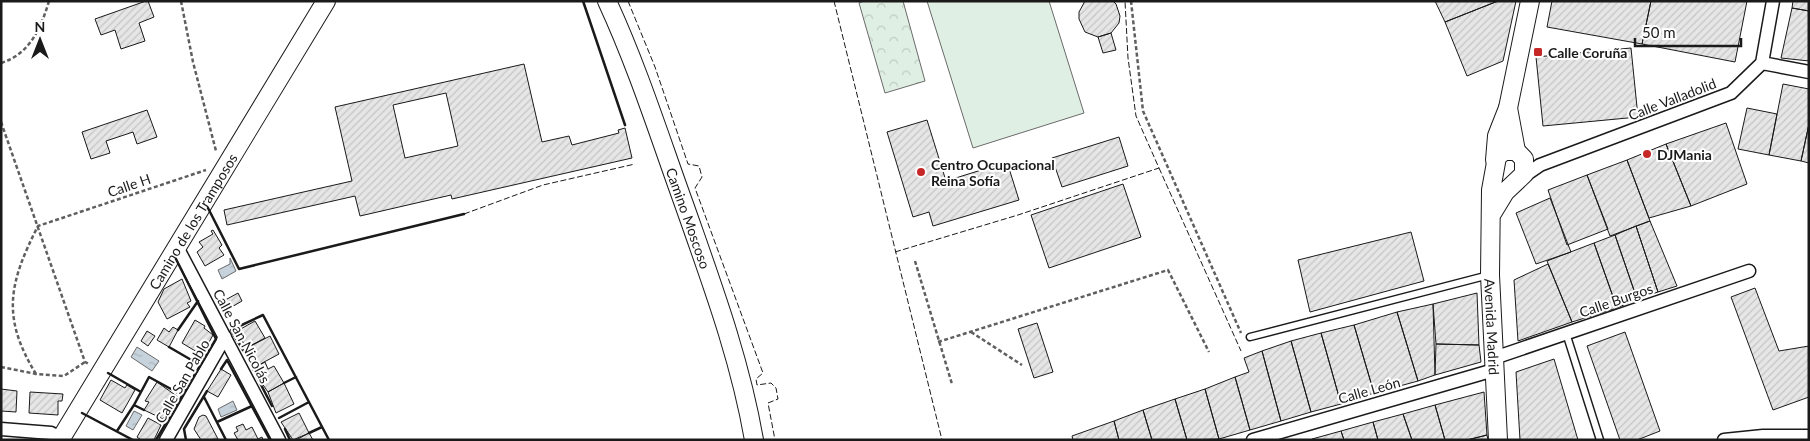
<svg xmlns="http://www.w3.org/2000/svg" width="1810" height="441" font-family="Lato,sans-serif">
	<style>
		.green { fill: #e0efe3; stroke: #6a6a6a }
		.forest { fill: url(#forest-crowns); stroke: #6a6a6a }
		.water { fill: url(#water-ripples); stroke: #6a6a6a }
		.building { fill: url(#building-hatch); stroke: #1a1a1a; fill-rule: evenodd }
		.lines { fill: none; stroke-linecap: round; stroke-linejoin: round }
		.lane-casing { stroke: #1a1a1a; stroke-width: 9 }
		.street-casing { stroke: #1a1a1a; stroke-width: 15 }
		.secondary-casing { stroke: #1a1a1a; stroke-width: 20 }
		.path { stroke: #5f5f5f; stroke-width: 2.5; stroke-dasharray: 4 2.5; stroke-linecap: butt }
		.lane { stroke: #fff; stroke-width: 6 }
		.street { stroke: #fff; stroke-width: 12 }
		.secondary { stroke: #fff; stroke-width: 18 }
		.fence { stroke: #1a1a1a; stroke-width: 1; stroke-dasharray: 6 2.5; stroke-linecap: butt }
		.wall { stroke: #1a1a1a; stroke-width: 2.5 }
		.poi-dot { fill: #c62828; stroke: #fff; stroke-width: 2 }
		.labels { text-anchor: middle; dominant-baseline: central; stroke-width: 4; stroke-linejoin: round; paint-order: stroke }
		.poi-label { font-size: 14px; font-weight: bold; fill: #1a1a1a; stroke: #fff; text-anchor: start }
		.street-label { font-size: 14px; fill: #1a1a1a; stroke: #fff }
	</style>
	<defs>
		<pattern id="forest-crowns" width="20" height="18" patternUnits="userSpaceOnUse" patternTransform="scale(1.25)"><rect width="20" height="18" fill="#e0efe3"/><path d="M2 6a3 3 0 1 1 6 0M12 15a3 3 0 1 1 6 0" fill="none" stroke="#c0ccc2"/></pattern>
		<pattern id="water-ripples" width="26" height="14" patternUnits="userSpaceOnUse" patternTransform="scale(1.25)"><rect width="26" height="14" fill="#c6d2dc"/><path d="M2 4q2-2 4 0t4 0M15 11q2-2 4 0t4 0" fill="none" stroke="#aab4bc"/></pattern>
		<pattern id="building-hatch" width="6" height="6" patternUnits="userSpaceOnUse" patternTransform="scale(1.25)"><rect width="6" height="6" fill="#e6e6e6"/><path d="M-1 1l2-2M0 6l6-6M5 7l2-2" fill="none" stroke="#c5c5c5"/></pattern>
	</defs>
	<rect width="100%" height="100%" fill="#fff"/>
	<path class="green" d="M 927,1 L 1049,1 L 1084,113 L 973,148 Z"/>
	<path class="forest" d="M 864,1 L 903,1 L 925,81 L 885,93 L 859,3 Z"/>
	<path class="water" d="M 230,258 L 236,271 L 222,279 L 218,270 L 230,264 Z
		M 137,347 L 159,361 L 152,371 L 131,357 Z
		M 233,401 L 237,410 L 221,417 L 218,409 Z
		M 134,411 L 142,415 L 133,430 L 126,426 Z"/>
	<path class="building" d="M 146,1 L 148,1 L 154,17 L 139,23 L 145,41 L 121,49 L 115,30 L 101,35 L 95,19 Z
		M 1085,1 L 1113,1 L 1116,4 L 1120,16 L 1119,23 L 1111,33 L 1098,37 L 1085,32 L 1079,19 L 1079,12 Z
		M 1435,1 L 1498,1 L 1445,22 Z
		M 1498,1 L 1516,1 L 1503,61 L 1467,76 L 1445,22 Z
		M 1552,1 L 1651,1 L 1642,44 L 1547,27 Z
		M 1651,1 L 1747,1 L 1735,62 L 1642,44 Z
		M 1793,1 L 1809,1 L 1809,11 L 1792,8 Z
		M 1792,8 L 1809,11 L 1809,61 L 1781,58 Z
		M 1111,33 L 1116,50 L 1103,53 L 1098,37 Z
		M 1631,48 L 1638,117 L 1543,126 L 1536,57 Z
		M 524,64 L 542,142 L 569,136 L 572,145 L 619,133 L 618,130 L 625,128 L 632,158 L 452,199 L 451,195 L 360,216 L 355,196 L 227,225 L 224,210 L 352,181 L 335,107 ZM 446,93 L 458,146 L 405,158 L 393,105 Z
		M 1783,84 L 1809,89 L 1809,124 L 1801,161 L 1769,155 Z
		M 1747,108 L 1777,114 L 1769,155 L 1738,149 Z
		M 147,110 L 157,137 L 137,144 L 133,132 L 106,141 L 110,153 L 91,159 L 82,132 Z
		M 927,120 L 946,181 L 1007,162 L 1019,200 L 933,226 L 929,212 L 913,217 L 887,132 Z
		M 1726,123 L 1747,184 L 1691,206 L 1666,144 Z
		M 1809,124 L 1809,163 L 1801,161 Z
		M 1119,137 L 1128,166 L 1062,187 L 1052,158 Z
		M 1666,144 L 1691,206 L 1649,218 L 1627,160 Z
		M 1627,160 L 1650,221 L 1610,236 L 1587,175 Z
		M 1587,175 L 1608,229 L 1567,245 L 1548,190 Z
		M 1123,184 L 1141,237 L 1049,268 L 1031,215 Z
		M 1550,198 L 1571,252 L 1536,264 L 1516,213 Z
		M 1650,221 L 1677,286 L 1658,292 L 1636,226 Z
		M 1636,226 L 1658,292 L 1637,299 L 1615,235 Z
		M 213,230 L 222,245 L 219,248 L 224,255 L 205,266 L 197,252 L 203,247 L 199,242 L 213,234 L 211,231 Z
		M 1411,232 L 1424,281 L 1310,312 L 1298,260 Z
		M 1615,235 L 1637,299 L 1617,308 L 1594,243 Z
		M 1594,243 L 1617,308 L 1572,322 L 1547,261 Z
		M 1548,264 L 1572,322 L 1518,341 L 1514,280 Z
		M 182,279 L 191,301 L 187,303 L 190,307 L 167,319 L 158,302 L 164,289 Z
		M 1755,288 L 1779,351 L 1809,346 L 1809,397 L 1773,410 L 1731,297 Z
		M 238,293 L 242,301 L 223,312 L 218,304 Z
		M 1477,293 L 1479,345 L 1436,344 L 1433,304 Z
		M 1433,304 L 1435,375 L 1418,381 L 1397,312 Z
		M 1397,312 L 1418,381 L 1374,393 L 1354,325 Z
		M 195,320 L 205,326 L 204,328 L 213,335 L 202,355 L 182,343 Z
		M 255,321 L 265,338 L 246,348 L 237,331 Z
		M 1037,323 L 1053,372 L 1034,378 L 1018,329 Z
		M 1354,325 L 1374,393 L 1341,404 L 1321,333 Z
		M 173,327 L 178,330 L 169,347 L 157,340 L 164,328 L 169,332 Z
		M 147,331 L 155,336 L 148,346 L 141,341 Z
		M 1625,332 L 1660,431 L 1637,440 L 1620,440 L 1587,346 Z
		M 1321,333 L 1341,404 L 1311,412 L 1291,341 Z
		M 270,336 L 279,354 L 253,368 L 243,350 Z
		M 1291,341 L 1311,412 L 1281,421 L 1262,351 Z
		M 1436,344 L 1479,345 L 1481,362 L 1435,375 Z
		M 1262,351 L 1281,421 L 1250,430 L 1235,377 L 1249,372 L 1244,358 Z
		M 1554,359 L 1578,440 L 1520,440 L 1516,372 Z
		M 265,362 L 268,369 L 274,366 L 284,383 L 268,392 L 252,369 Z
		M 221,369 L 231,375 L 218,397 L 207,391 Z
		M 1235,377 L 1250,430 L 1219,439 L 1205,389 Z
		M 111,380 L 125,388 L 127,385 L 135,390 L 122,413 L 100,400 Z
		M 157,382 L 178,397 L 163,419 L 144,410 L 149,402 L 145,401 Z
		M 284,383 L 294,404 L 276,413 L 268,392 Z
		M 1,389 L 17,391 L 16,412 L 1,411 Z
		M 1205,389 L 1219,439 L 1187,440 L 1175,399 Z
		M 30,392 L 63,394 L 62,401 L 58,401 L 58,415 L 29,413 Z
		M 1484,392 L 1487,435 L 1467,440 L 1445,440 L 1435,405 Z
		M 1175,399 L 1187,440 L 1152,440 L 1143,410 Z
		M 1435,405 L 1445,440 L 1412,440 L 1403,414 Z
		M 1143,410 L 1152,440 L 1119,440 L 1114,421 Z
		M 299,413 L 309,433 L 293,440 L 281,422 Z
		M 1403,414 L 1412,440 L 1378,440 L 1373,422 Z
		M 203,415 L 206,416 L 218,439 L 201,440 L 194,429 L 199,417 Z
		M 148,418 L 161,425 L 154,440 L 141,440 L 137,437 Z
		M 1114,421 L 1119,440 L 1073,440 L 1072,436 Z
		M 1373,422 L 1378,440 L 1344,440 L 1341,431 Z
		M 243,424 L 246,430 L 252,427 L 258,439 L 262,437 L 263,440 L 238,440 L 234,433 L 238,431 L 236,427 Z
		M 1341,431 L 1344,440 L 1312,440 L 1312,439 Z
		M 309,433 L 313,440 L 296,440 Z
		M 1487,435 L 1488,440 L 1467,440 Z"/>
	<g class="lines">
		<g class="lane-casing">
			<path id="lane" d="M 1566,333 L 1600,440
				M 1250,337 L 1489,275"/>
		</g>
		<g class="street-casing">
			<path id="street" d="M 1762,63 L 1773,1
				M 1521,178 L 1540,165 L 1731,93 L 1762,63 L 1809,72
				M 177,247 L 279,440
				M 1494,358 L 1749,271
				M 1,429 L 51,433 L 61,438
				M 166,440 L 225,337
				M 1253,440 L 1494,370
				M 1724,440 L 1763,436 L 1809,436"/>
		</g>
		<g class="secondary-casing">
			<g id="secondary">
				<path id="s1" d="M 607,1 C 638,68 660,138 685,207 C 712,284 740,359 754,440"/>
				<path d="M 1508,108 L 1516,151"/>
				<path d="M 1495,160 L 1497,136 L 1508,108 L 1530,1"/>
				<path id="s2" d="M 1491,215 L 1505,192 L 1524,174 L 1524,159 L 1516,151 L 1504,151 L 1497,157 L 1491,190 L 1490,275 L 1498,440"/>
				<path id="s3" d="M 60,440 L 326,1"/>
			</g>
		</g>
		<path class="path" d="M 181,1 L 193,62 L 216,151
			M 1131,1 L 1143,111 L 1241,333
			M 1,63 C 30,54 41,28 49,1
			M 1,122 L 85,362 L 89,364
			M 915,261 L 952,384
			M 971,332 L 1022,365
			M 938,342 L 1168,270 L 1209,352
			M 1,367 L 36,374 L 64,376 L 85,362
			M 36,374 C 1,317 9,283 38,226 L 206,170"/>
		<use href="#lane" class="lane"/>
		<use href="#street" class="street"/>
		<use href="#secondary" class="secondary"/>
		<path class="fence" d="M 628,1 L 655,67 L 688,164 L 699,166 L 702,177 L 695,188 L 763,373 L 756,379 L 757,385 L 771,383 L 776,388 L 778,399 L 768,403 L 775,440
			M 834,1 L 942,440
			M 1159,168 L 1241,351
			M 464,214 L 543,185 L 635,164
			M 895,252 L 1018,215 L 1159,168 L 1136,116 L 1128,58 L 1125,1"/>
		<path class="wall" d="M 583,1 L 625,125
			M 208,208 L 239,269 L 464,214
			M 178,330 L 198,301
			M 169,347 L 200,365
			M 243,350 L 231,330 L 263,315 L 329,440
			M 221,369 L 227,360 L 270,440
			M 108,373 L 141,392 L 134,405
			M 257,377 L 272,406
			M 284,383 L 296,377
			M 141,392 L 149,377 L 182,395
			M 204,397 L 226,440
			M 82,413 L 133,440
			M 279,418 L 309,402
			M 217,422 L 252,406
			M 285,429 L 290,440
			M 117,431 L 134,405 L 144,410
			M 309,433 L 322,427
			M 156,440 L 216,339 L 176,259
			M 186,440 L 184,429 L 207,391"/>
	</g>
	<g class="poi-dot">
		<rect x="1533" y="47" width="10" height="10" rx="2.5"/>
		<circle cx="1647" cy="154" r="5"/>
		<circle cx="921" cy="172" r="5"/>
	</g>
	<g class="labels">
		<g class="poi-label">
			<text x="1548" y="52">Calle Coruña</text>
			<text x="1657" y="154">DJMania</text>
			<text x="931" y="164">Centro Ocupacional<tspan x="931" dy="16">Reina Sofía</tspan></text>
		</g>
		<g class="street-label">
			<text transform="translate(1672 99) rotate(-21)">Calle Valladolid</text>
			<text transform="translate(129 185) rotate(-19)">Calle H</text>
			<text stroke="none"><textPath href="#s1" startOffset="232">Camino Moscoso</textPath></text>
			<text stroke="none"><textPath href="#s3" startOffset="256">Camino de los Tramposos</textPath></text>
			<text transform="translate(1616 300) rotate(-19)">Calle Burgos</text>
			<text stroke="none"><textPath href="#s2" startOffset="271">Avenida Madrid</textPath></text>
			<text transform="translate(242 336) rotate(62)">Calle San Nicolás</text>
			<text transform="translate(182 381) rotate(-60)">Calle San Pablo</text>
			<text transform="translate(1369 390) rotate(-16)">Calle León</text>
		</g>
	</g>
	<rect width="1810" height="441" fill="none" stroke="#1a1a1a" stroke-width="5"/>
	<g transform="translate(40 40)" stroke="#ffffff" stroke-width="4" paint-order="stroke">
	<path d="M0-4L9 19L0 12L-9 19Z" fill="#1a1a1a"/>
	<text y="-8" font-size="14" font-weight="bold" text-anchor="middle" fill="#1a1a1a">N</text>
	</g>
	<path d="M1635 38v8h106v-8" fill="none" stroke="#1a1a1a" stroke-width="2.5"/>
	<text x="1642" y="38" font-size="15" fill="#1a1a1a" stroke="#ffffff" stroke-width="4" paint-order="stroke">50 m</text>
</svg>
